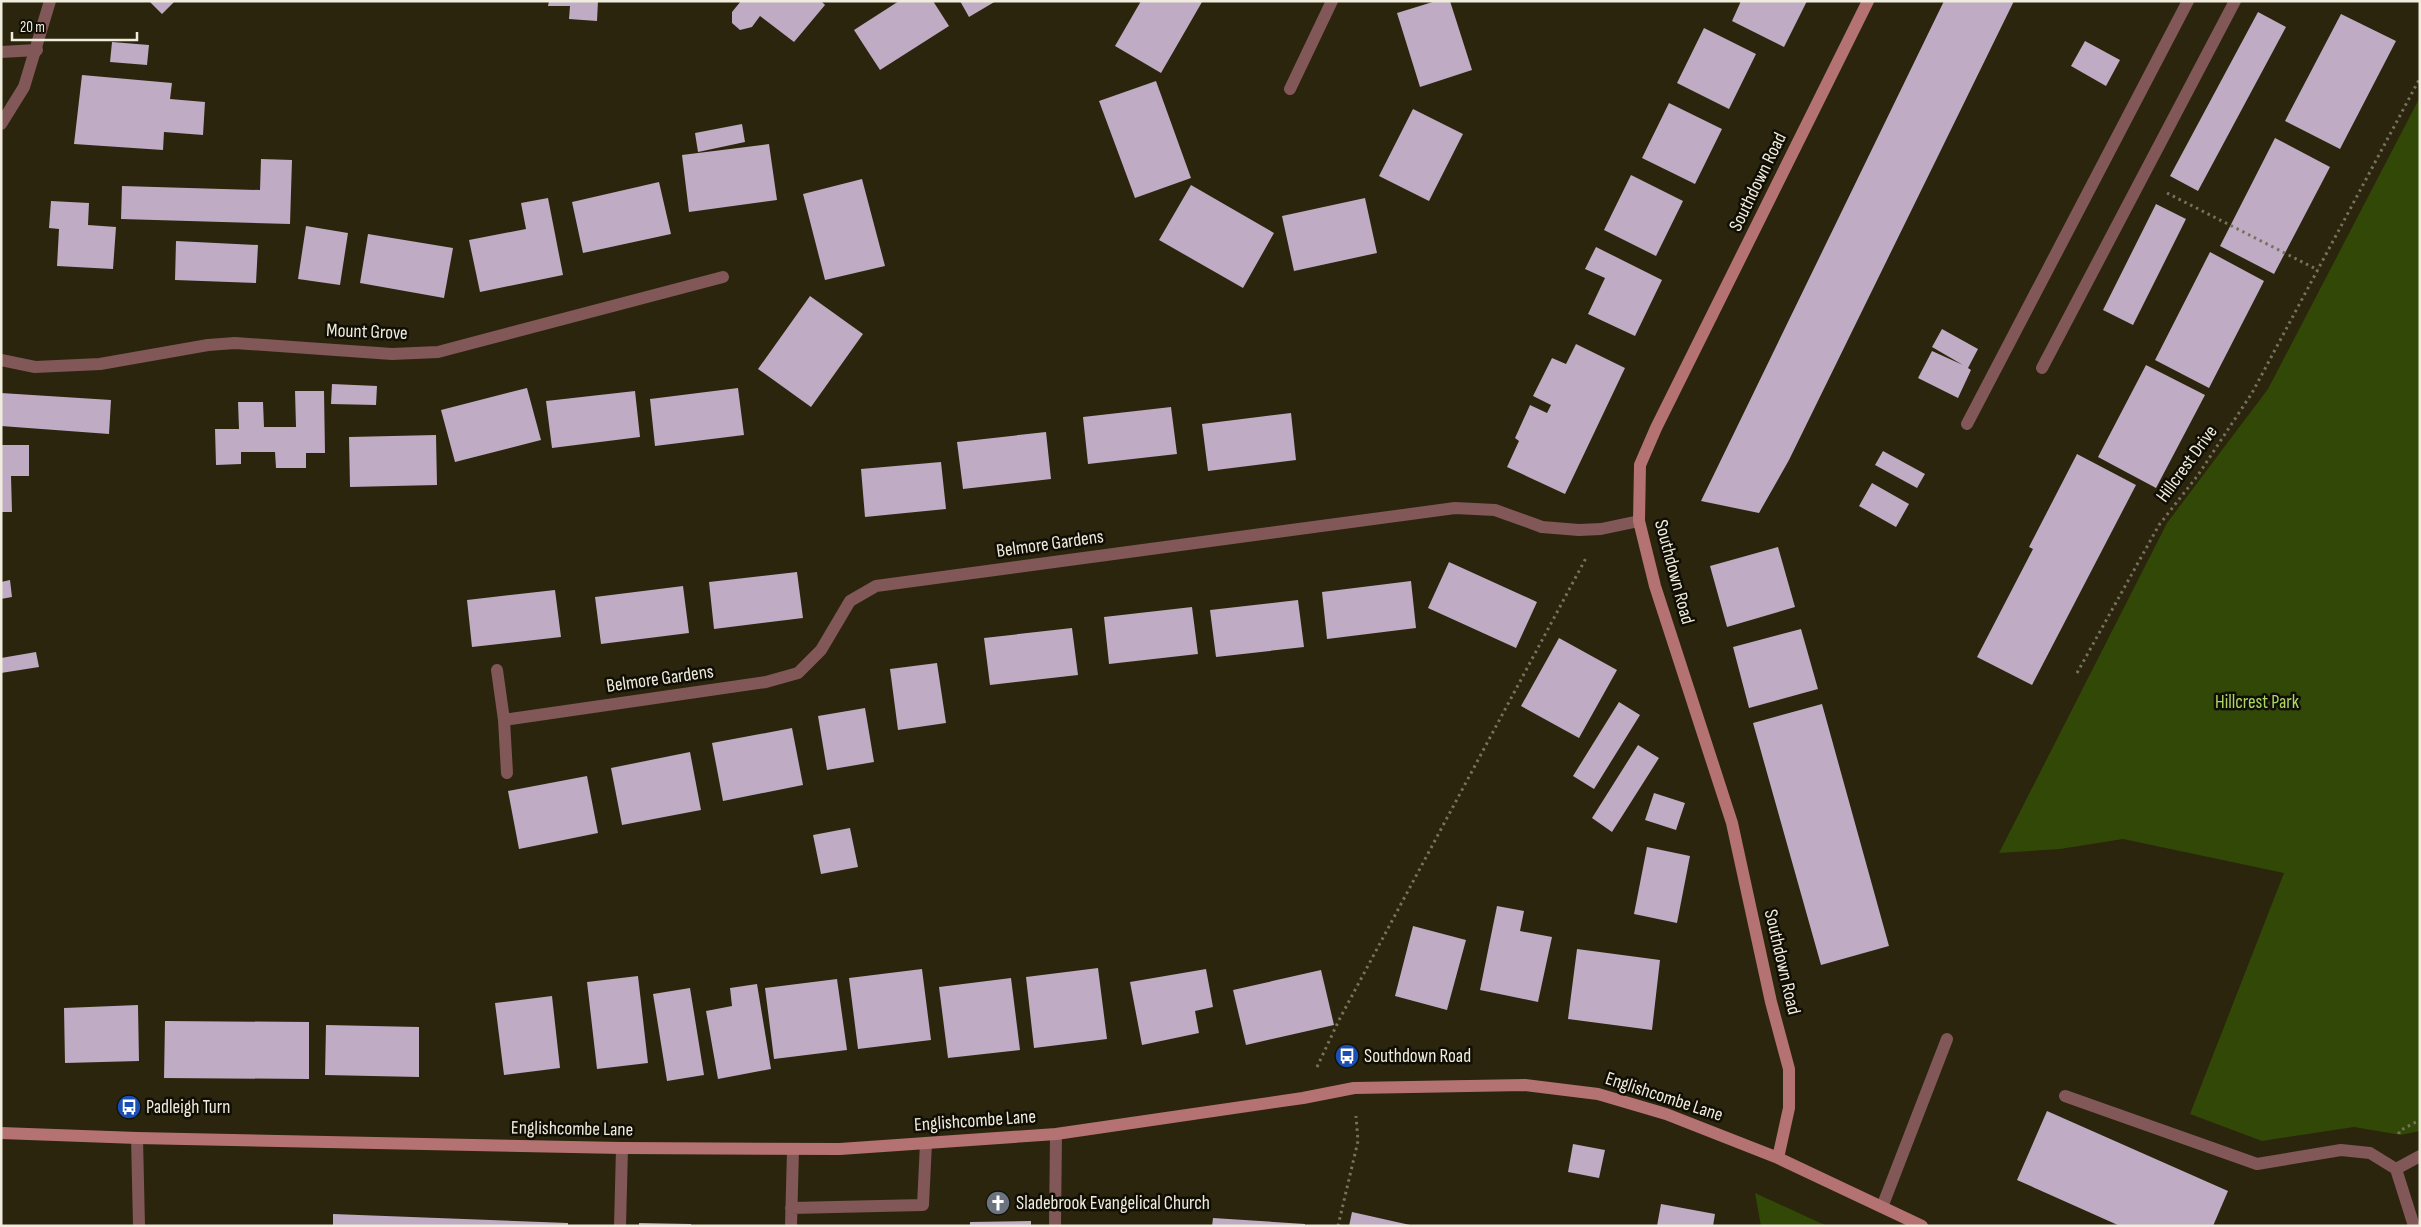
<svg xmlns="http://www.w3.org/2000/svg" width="2421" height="1227" font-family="'Sofia Sans Condensed',sans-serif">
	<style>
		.green { fill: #324807 }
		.building { fill: #bfabc3 }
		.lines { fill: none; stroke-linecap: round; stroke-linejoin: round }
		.path { stroke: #77725d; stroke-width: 3; stroke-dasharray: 2.5 4; stroke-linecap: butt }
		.lane { stroke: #815757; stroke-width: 12 }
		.street { stroke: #815757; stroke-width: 12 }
		.secondary { stroke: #b57272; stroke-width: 12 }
		.labels { text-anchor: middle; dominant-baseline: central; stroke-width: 5; stroke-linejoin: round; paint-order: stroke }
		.street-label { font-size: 19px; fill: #f0edde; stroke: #100e05 }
		.park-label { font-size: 19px; fill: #acd963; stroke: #100e05 }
		.poi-label { font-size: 19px; fill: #f0edde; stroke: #100e05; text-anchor: start }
	</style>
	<rect width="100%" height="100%" fill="#2a250c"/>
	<path class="green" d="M 2420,97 L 2420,1131 L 2401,1135 L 2354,1127 L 2262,1141 L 2190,1114 L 2284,873 L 2123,839 L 2060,849 L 1999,853 L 2167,523 L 2268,389 Z
		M 1755,1193 L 1827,1226 L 1761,1226 Z"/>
	<path class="building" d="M 149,1 L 175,1 L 162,14 Z
		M 549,1 L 598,1 L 597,21 L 569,19 L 570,6 L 548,6 Z
		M 741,1 L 821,1 L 825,5 L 794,42 L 760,16 L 752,27 L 740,30 L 732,23 L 732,12 Z
		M 899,1 L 933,1 L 949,26 L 880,70 L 854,30 Z
		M 960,1 L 996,1 L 969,17 Z
		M 1141,1 L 1202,2 L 1161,73 L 1115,46 Z
		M 1436,1 L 1450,1 L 1472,70 L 1420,87 L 1397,13 Z
		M 1741,1 L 1807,1 L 1784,47 L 1732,21 Z
		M 1944,1 L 2014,1 L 1789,460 L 1759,513 L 1701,501 Z
		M 2258,12 L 2286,27 L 2198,191 L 2170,176 Z
		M 2341,14 L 2396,41 L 2340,149 L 2285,121 Z
		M 1704,28 L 1756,54 L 1729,109 L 1677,83 Z
		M 2085,41 L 2120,60 L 2106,86 L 2071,66 Z
		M 112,42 L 149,45 L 147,65 L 110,62 Z
		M 82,75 L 172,83 L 170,99 L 205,102 L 203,135 L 164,132 L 163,150 L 74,144 Z
		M 1156,81 L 1191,178 L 1135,198 L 1099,101 Z
		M 1669,103 L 1722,129 L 1695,184 L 1642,158 Z
		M 1413,109 L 1463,134 L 1429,201 L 1379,176 Z
		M 742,124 L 745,142 L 698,152 L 695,133 Z
		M 2275,138 L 2330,167 L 2274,274 L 2220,246 Z
		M 769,144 L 777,200 L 689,212 L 682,155 Z
		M 261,159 L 292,160 L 290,224 L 121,219 L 122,186 L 260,190 Z
		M 1631,175 L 1683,201 L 1656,256 L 1604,230 Z
		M 862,179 L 885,266 L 825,280 L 803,194 Z
		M 659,182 L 671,234 L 583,253 L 572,202 Z
		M 1191,185 L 1274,233 L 1243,288 L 1159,240 Z
		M 548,198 L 563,275 L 480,292 L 469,240 L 526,229 L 521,203 Z
		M 1365,198 L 1377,253 L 1294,271 L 1282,216 Z
		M 51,201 L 89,203 L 88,225 L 116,227 L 113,269 L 57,266 L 59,229 L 49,228 Z
		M 2156,204 L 2186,219 L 2133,325 L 2103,310 Z
		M 306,226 L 348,233 L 340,285 L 298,279 Z
		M 368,234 L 453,248 L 444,298 L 360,283 Z
		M 176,241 L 258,245 L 256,283 L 175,280 Z
		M 1596,247 L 1662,280 L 1635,336 L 1588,314 L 1605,278 L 1585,269 Z
		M 2210,252 L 2264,281 L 2209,388 L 2155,360 Z
		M 810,296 L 863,334 L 811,407 L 758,369 Z
		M 1942,329 L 1978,349 L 1968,368 L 1971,370 L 1958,398 L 1918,378 L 1932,351 L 1963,365 L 1932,347 Z
		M 1576,344 L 1625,368 L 1565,494 L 1507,467 L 1519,441 L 1515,438 L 1530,405 L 1547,413 L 1551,405 L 1533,396 L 1552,358 L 1566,364 Z
		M 2146,365 L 2205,395 L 2156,488 L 2098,457 Z
		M 332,384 L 377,386 L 376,405 L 331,404 Z
		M 527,388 L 541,440 L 455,462 L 441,410 Z
		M 738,388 L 744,435 L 655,446 L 650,399 Z
		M 295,391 L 324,391 L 325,453 L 306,453 L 306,468 L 276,468 L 275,452 L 241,452 L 241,464 L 216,465 L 215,429 L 239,429 L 238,402 L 263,402 L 264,427 L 296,427 Z
		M 635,391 L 640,437 L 552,448 L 546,401 Z
		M 1,393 L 111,400 L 109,434 L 1,426 Z
		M 1171,407 L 1177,454 L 1088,464 L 1083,417 Z
		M 1291,413 L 1296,460 L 1208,471 L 1202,424 Z
		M 1046,432 L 1051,479 L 963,489 L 957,442 Z
		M 436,435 L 437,485 L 350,487 L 349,437 Z
		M 1,445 L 29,445 L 29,476 L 11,476 L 12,512 L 1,512 Z
		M 1883,451 L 1925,474 L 1917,488 L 1875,465 Z
		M 2077,454 L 2136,485 L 2032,685 L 1977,657 L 2033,549 L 2029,547 Z
		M 941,462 L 946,509 L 865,517 L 861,469 Z
		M 1872,483 L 1909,504 L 1896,527 L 1859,506 Z
		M 1778,547 L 1795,607 L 1727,627 L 1710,566 Z
		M 1449,562 L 1537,602 L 1516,648 L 1428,608 Z
		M 797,572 L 803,618 L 714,629 L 709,582 Z
		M 10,580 L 12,597 L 1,599 L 1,582 Z
		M 1411,581 L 1416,628 L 1327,639 L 1322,592 Z
		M 683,586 L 689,633 L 601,644 L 595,597 Z
		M 555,590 L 561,637 L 472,647 L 467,600 Z
		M 1298,600 L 1304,647 L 1216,657 L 1210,610 Z
		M 1192,607 L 1198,654 L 1109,664 L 1104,617 Z
		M 1072,628 L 1078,675 L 990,685 L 984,638 Z
		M 1801,629 L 1818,689 L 1749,708 L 1733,647 Z
		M 1559,638 L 1617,670 L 1579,738 L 1521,706 Z
		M 36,652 L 39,667 L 1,673 L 1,658 Z
		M 937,663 L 946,723 L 898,730 L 890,669 Z
		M 1619,702 L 1640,715 L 1594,789 L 1573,776 Z
		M 1822,704 L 1889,946 L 1821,965 L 1753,723 Z
		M 865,708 L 874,762 L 827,770 L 818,716 Z
		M 792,728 L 803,785 L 723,801 L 712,743 Z
		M 1638,745 L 1659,758 L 1612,832 L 1592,818 Z
		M 690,752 L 701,810 L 622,825 L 611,768 Z
		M 587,776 L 598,833 L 519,849 L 508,791 Z
		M 1654,793 L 1685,803 L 1676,830 L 1645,820 Z
		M 850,828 L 858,867 L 821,874 L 813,835 Z
		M 1647,847 L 1690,856 L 1677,923 L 1634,914 Z
		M 1497,906 L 1524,911 L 1520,931 L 1552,937 L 1538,1002 L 1480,990 Z
		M 1413,926 L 1466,940 L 1447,1010 L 1395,996 Z
		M 1577,949 L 1660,960 L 1652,1030 L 1568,1019 Z
		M 1098,968 L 1107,1039 L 1034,1048 L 1026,977 Z
		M 922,969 L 931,1040 L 858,1049 L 849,978 Z
		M 1206,969 L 1213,1007 L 1195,1011 L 1199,1033 L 1142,1045 L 1130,982 Z
		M 1321,970 L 1334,1025 L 1246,1045 L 1233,990 Z
		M 638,976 L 648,1063 L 597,1069 L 587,982 Z
		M 1011,978 L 1020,1050 L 948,1058 L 939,987 Z
		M 837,979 L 847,1050 L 774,1059 L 765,988 Z
		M 757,984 L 771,1069 L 718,1079 L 706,1011 L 732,1006 L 730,988 Z
		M 690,988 L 704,1075 L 667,1081 L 653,994 Z
		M 552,996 L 560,1068 L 504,1075 L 495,1003 Z
		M 138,1005 L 139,1061 L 65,1063 L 64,1008 Z
		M 165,1021 L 309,1022 L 309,1079 L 164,1078 Z
		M 326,1025 L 419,1027 L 419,1077 L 325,1075 Z
		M 2047,1111 L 2228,1191 L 2213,1226 L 2120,1226 L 2017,1180 Z
		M 1573,1144 L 1605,1150 L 1599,1178 L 1568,1172 Z
		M 1661,1204 L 1715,1214 L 1713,1226 L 1657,1226 Z
		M 1352,1212 L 1410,1225 L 1410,1226 L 1349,1226 Z
		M 333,1214 L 568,1223 L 568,1226 L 333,1226 Z
		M 1213,1218 L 1305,1224 L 1305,1226 L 1212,1226 Z
		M 1031,1221 L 1031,1226 L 970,1226 L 970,1222 Z
		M 639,1223 L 691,1224 L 691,1226 L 639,1226 Z"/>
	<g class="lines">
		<path class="path" d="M 2167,193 L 2318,270
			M 2077,673 L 2159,525 L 2198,475 L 2252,393 L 2420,78
			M 1317,1067 L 1339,1020 L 1586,558
			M 2399,1134 L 2399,1131 L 2420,1120
			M 1338,1226 L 1358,1141 L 1356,1116"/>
		<path class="lane" d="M 1,52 L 37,50
			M 2042,368 L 2235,1
			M 1967,424 L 2188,1
			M 2065,1096 L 2257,1164 L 2341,1150 L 2370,1153 L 2396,1169 L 2414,1226
			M 2396,1169 L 2420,1156
			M 1882,1207 L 1947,1039
			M 791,1208 L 923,1205 L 926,1143
			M 791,1226 L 793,1150"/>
		<path class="street" d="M 1290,89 L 1332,1
			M 1,124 L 24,87 L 50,1
			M 1,360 L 35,367 L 100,364 L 208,345 L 235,343 L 392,354 L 438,352 L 723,277
			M 497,670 L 504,720 L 507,773
			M 504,720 L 766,682 L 798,673 L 821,650 L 850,601 L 876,586 L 1455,508 L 1495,510 L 1542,527 L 1579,530 L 1601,529 L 1639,521
			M 137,1138 L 139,1226
			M 620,1226 L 622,1148
			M 1055,1226 L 1056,1134"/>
		<path class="secondary" d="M 1,1133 L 137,1138 L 622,1148 L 840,1149 L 1056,1134 L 1303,1098 L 1354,1088 L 1525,1085 L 1598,1094 L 1666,1114 L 1778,1158 L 1922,1226
			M 1778,1158 L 1789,1108 L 1789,1069 L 1771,1002 L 1732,823 L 1655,586 L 1639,521 L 1640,465 L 1656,428 L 1868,1"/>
	</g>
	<defs>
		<g id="bus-disc" transform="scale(1.25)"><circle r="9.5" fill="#1a4fb4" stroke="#100e05"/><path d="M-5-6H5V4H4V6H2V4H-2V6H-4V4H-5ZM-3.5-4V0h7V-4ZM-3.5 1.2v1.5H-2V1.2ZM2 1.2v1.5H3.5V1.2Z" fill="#fff"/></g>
		<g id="church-disc" transform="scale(1.25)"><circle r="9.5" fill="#6b7280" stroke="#100e05"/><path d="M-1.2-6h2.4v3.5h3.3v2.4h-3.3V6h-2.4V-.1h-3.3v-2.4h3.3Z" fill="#fff"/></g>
	</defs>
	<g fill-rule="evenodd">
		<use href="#bus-disc" x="1347" y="1056"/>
		<use href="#bus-disc" x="129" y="1107"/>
		<use href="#church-disc" x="998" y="1203"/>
	</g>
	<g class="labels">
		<g class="street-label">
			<text transform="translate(1758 182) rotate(-64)">Southdown Road</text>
			<text transform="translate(367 332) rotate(2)">Mount Grove</text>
			<text transform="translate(2187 464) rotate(-54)">Hillcrest Drive</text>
			<text transform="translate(1050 544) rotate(-8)">Belmore Gardens</text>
			<text transform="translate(1674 572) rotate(75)">Southdown Road</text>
			<text transform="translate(660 679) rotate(-8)">Belmore Gardens</text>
			<text transform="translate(1782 962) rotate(77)">Southdown Road</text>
			<text transform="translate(1664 1097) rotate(18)">Englishcombe Lane</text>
			<text transform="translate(975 1121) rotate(-4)">Englishcombe Lane</text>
			<text transform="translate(572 1129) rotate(1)">Englishcombe Lane</text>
		</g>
		<g class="park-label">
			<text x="2257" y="702">Hillcrest Park</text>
		</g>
		<g class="poi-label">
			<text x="1364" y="1056">Southdown Road</text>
			<text x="146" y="1107">Padleigh Turn</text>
			<text x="1016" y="1203">Sladebrook Evangelical Church</text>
		</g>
	</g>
	<rect width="2421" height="1227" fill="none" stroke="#f0edde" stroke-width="5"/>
	<path d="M12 32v8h125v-8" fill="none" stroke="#f0edde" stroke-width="2.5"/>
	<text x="20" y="32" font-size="15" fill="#f0edde" stroke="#100e05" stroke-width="4" paint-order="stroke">20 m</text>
</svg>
